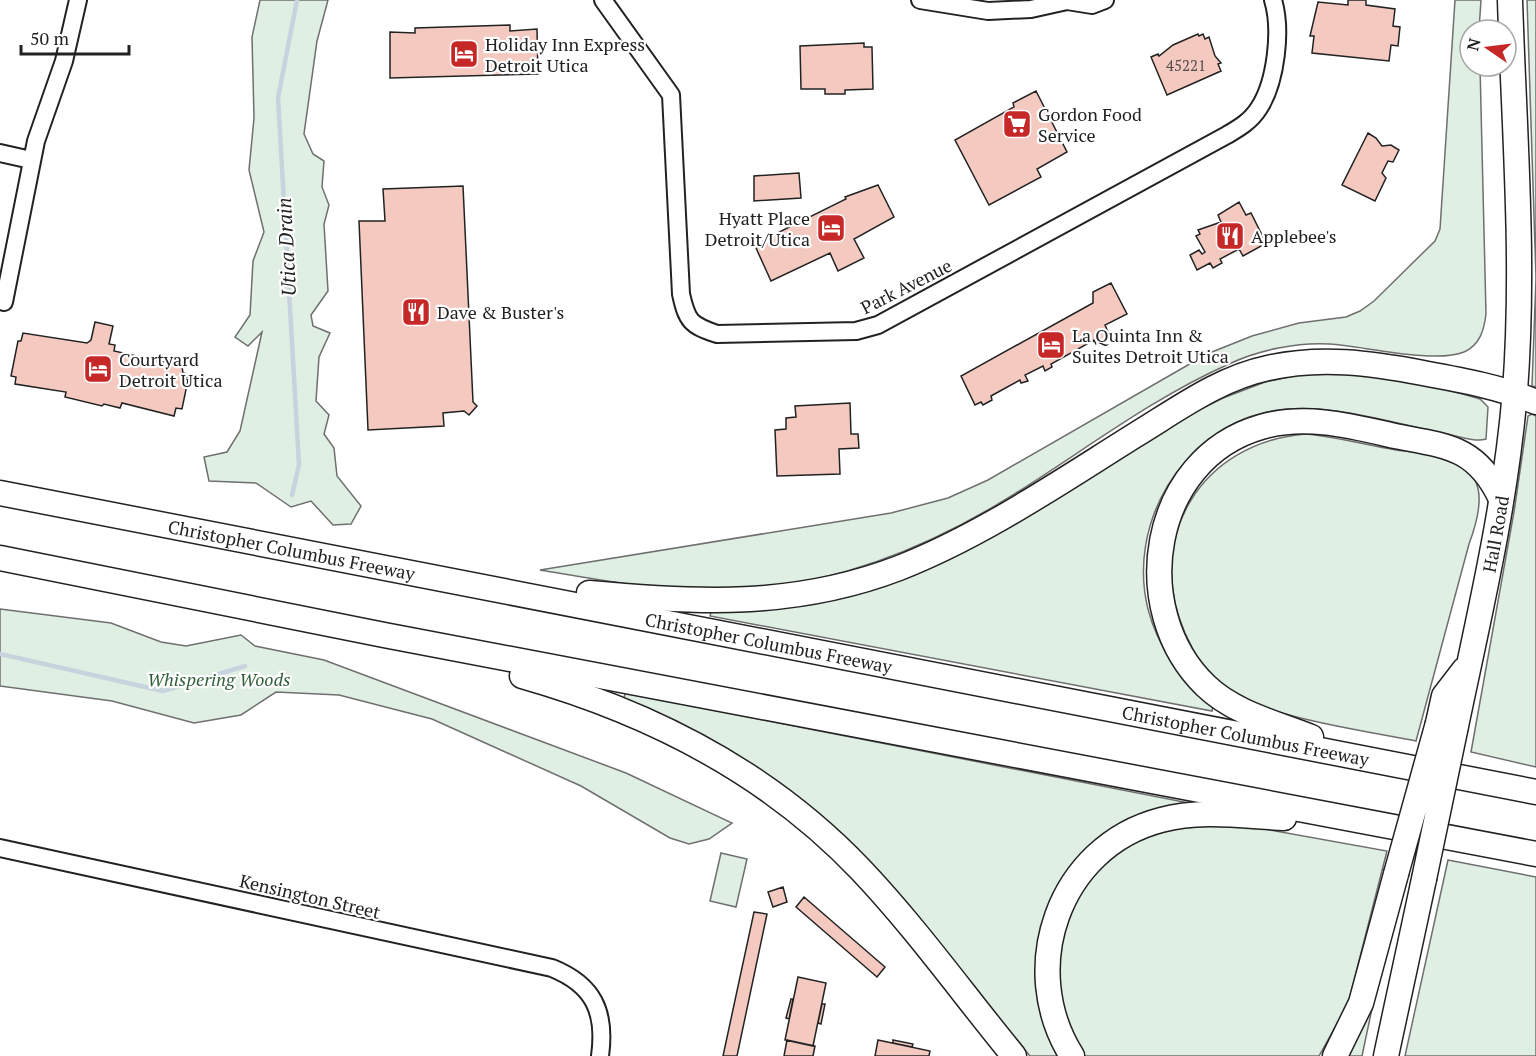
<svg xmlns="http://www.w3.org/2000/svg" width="1536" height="1056" font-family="'PT Serif',serif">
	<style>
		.green { fill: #e0efe3; stroke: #6f6f6f; stroke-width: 1.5 }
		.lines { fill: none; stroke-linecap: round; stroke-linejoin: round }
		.stream { stroke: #c7d3dd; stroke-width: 4.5 }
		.building { fill: #f3c9c0; stroke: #222; stroke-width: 1.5 }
		.minor-casing { stroke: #222; stroke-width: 20 }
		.highway-casing { stroke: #222; stroke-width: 27 }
		.minor { stroke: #fff; stroke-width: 16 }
		.highway { stroke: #fff; stroke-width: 24 }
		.highway-bridge-casing { stroke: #222; stroke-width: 27; stroke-linecap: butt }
		.highway-bridge { stroke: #fff; stroke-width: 24 }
		.labels { text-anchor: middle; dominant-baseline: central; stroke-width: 4.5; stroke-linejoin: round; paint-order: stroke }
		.number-label { font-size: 15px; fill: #564c4a }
		.poi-label { font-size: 18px; fill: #222; stroke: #fff; text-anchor: start }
		.street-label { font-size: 18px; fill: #222; stroke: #fff }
		.park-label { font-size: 18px; font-style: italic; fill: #2f5e38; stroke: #fff }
		.water-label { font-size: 20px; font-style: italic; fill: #222; stroke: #fff }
	</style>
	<rect width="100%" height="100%" fill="#fff"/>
	<path class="green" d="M 260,0 L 328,0 L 317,41 L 304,134 L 313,154 L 324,161 L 322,187 L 329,205 L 324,224 L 328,291 L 311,315 L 313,326 L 330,333 L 319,357 L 316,401 L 329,415 L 324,434 L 334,448 L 337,476 L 361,506 L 351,524 L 333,525 L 311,501 L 291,507 L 256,483 L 209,481 L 204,457 L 227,452 L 240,431 L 262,332 L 248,346 L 235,337 L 250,315 L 253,261 L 264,232 L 249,170 L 254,118 L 252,37 Z
		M 1455,0 L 1481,0 L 1479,30 L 1470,30 L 1470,66 L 1480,66 L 1486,314 C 1484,330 1480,345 1464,352 C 1435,364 1363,346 1330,344 C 1297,342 1259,350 1229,364 C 1150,399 1081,453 1008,498 C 920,552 824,589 720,591 C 659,591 599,580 540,570 L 891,513 L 948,498 L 988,480 L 1207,354 L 1252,336 L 1299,323 L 1346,317 L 1360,311 L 1374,301 L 1435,241 L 1440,229 Z
		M 1527,0 L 1536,0 L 1536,387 L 1532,386 L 1536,278 Z
		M 1303,374 C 1363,371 1423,382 1480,399 L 1488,407 L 1486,439 C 1475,443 1455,435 1442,433 C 1388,422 1321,400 1267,412 C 1181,431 1127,525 1148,609 C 1158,648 1182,680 1213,705 L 1212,711 L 710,616 L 711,612 L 768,609 L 820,601 L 1223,398 L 1265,382 Z
		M 1532,414 L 1536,416 L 1536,767 L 1471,752 L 1514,512 L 1528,416 Z
		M 1306,434 C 1337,437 1366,445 1396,450 C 1410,452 1424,452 1437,455 C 1489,467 1484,504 1469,544 L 1416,741 C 1362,730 1257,717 1217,683 C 1202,670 1193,650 1185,633 C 1143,537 1202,442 1306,434 Z
		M 0,609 L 111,623 L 161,642 L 186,646 L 241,635 L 255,646 L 324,660 L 626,773 L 732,823 L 709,839 L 689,844 L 670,838 L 581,786 L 432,719 L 339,695 L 276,692 L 241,715 L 194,723 L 112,701 L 0,686 Z
		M 625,693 L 1189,803 L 1187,807 L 1164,810 L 1053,902 L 1060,1056 L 1030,1056 L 880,876 L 624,699 Z
		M 1196,824 L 1254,827 L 1387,851 L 1348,1004 L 1319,1056 L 1084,1056 C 1074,1040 1064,1021 1060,1002 C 1049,951 1071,884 1114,853 C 1138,836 1168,831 1196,824 Z
		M 721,853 L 747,859 L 736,907 L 710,901 Z
		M 1448,860 L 1536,877 L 1536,1056 L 1405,1056 Z
		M 1373,1004 L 1362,1056 L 1343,1056 Z"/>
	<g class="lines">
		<path class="stream" d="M 292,495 L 299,465 L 278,98 L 297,0
			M 0,654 L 163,691 L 245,666"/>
	</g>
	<path class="building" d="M 1348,0 L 1366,0 L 1366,5 L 1395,9 L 1393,26 L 1400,27 L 1398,46 L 1391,45 L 1389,61 L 1312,53 L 1314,36 L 1310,36 L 1318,2 L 1348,5 Z
		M 510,25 L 510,31 L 537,29 L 538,74 L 390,78 L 390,32 L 415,33 L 415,28 Z
		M 1198,34 L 1199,36 L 1203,34 L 1205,39 L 1209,37 L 1215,56 L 1221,63 L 1218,64 L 1221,71 L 1167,95 L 1151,57 L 1158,54 L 1159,56 L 1173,45 Z
		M 864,43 L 864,47 L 872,47 L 873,89 L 845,90 L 845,94 L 825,94 L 825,89 L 801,89 L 800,46 Z
		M 1036,91 L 1067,152 L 1037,169 L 1041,177 L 989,205 L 955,140 L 1014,107 L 1013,103 Z
		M 1368,133 L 1376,138 L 1382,146 L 1391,145 L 1399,150 L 1393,162 L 1388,161 L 1382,173 L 1386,178 L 1375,201 L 1342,185 Z
		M 799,173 L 801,198 L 754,201 L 754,176 Z
		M 878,185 L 894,217 L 854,239 L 864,258 L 838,271 L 830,253 L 771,281 L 756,248 L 765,244 L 763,240 L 846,199 L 845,197 Z
		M 463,186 L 473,402 L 477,406 L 469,415 L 464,411 L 443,413 L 444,426 L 368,430 L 359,221 L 385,221 L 383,189 Z
		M 1239,202 L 1246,215 L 1251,213 L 1263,237 L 1260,239 L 1263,245 L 1243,256 L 1239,249 L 1220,259 L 1222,263 L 1213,268 L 1210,263 L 1197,270 L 1190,255 L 1199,250 L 1202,254 L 1205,252 L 1196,236 L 1200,234 L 1198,230 L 1221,222 L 1218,215 Z
		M 1111,283 L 1127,314 L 1105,325 L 1108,332 L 1104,334 L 1106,338 L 1096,344 L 1094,340 L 1051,364 L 1052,367 L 1045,371 L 1043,366 L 1025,375 L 1028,381 L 1021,383 L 1020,380 L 991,396 L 992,400 L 983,405 L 981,402 L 975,405 L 961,376 L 1093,303 L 1093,292 Z
		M 95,322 L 113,326 L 109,344 L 115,345 L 114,351 L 182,366 L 183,373 L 188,374 L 186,379 L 188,380 L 182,409 L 176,408 L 174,416 L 122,403 L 120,408 L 104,404 L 102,406 L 65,397 L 66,392 L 15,384 L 16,377 L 11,376 L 18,341 L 21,341 L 23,333 L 87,343 L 91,340 Z
		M 850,403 L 851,434 L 858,434 L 859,448 L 839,449 L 840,474 L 777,476 L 775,430 L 786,429 L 786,418 L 796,417 L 795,406 Z
		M 783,887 L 787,902 L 773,907 L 768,892 Z
		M 804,897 L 885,967 L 877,977 L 796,907 Z
		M 754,912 L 767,914 L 737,1056 L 723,1056 Z
		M 798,977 L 826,983 L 813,1046 L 785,1040 Z
		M 791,999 L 793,999 L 789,1019 L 786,1018 Z
		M 822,1004 L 825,1004 L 821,1024 L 818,1023 Z
		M 787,1040 L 815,1046 L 813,1056 L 784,1056 Z
		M 878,1040 L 930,1051 L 929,1056 L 875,1056 Z
		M 893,1040 L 913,1044 L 912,1047 L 893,1043 Z"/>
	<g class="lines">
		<g class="minor-casing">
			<path id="minor" d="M 603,0 L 671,95 L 681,294 C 687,321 690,325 717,334 L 856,331 L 878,325 L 1227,135 C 1239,128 1251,121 1259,108 C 1276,82 1282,30 1273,0
				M 920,0 L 988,11 L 1031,9 L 1067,1 L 1092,5 L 1105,0
				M 0,153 L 31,160
				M 4,302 L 36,141 L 64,61 L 78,0
				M 0,848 L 552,968 C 594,985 606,1012 600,1056"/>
		</g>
		<g class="highway-casing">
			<g id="highway">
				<path id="s1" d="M 0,493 L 1536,792"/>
				<path d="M 0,558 L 384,635 L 1536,854"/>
				<path d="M 589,593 C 696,603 795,608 899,568 C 983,535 1060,482 1137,434 C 1178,409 1220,378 1268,368 C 1320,356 1371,363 1423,373 C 1461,380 1500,387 1536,402"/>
				<path d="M 522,676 C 649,712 769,773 861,870 C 916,928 963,994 1014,1056"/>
				<path d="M 1438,723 L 1444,696 L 1464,670"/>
				<path id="s2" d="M 1456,726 C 1479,616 1506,504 1515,391 C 1525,261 1514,130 1510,0"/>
				<path d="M 1311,737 C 1276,723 1234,713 1206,686 C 1127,610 1150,459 1261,427 C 1306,414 1351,426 1395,436 C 1447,446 1477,447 1501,499"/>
				<path d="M 1072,1056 C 1017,969 1058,847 1161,820 C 1201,809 1243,816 1284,818"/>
				<path d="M 1335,1056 L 1361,1003 L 1396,874"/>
				<path d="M 1386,1056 L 1424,879"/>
			</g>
		</g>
		<use href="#minor" class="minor"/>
		<use href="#highway" class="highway"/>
		<g class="highway-bridge-casing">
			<path id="highway-bridge" d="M 1396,874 L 1438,723
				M 1424,879 L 1456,726"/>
		</g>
		<use href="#highway-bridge" class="highway-bridge"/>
	</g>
	<defs>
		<g id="hotel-square" transform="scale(1.5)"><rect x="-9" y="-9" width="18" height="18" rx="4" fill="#c62828" stroke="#fff"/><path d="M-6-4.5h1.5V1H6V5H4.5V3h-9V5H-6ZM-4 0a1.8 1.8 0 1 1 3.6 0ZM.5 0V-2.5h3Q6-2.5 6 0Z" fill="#fff"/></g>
		<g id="supermarket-square" transform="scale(1.5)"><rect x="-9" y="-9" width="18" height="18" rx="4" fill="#c62828" stroke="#fff"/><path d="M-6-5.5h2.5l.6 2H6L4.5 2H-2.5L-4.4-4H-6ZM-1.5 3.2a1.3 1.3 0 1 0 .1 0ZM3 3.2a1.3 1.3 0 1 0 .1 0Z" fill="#fff"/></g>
		<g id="restaurant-square" transform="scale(1.5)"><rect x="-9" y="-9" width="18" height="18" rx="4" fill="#c62828" stroke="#fff"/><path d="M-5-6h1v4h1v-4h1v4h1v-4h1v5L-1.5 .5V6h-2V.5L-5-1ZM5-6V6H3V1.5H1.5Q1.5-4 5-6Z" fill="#fff"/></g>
	</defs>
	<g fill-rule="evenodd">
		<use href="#hotel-square" x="464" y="54"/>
		<use href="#supermarket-square" x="1017" y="124"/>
		<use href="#hotel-square" x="831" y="228"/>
		<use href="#restaurant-square" x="1230" y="236"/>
		<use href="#restaurant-square" x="416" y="312"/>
		<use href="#hotel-square" x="1051" y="345"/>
		<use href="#hotel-square" x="98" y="369"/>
	</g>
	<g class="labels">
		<g class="number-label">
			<text x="1186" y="65">45221</text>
		</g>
		<g class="poi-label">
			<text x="485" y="44">Holiday Inn Express<tspan x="485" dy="21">Detroit Utica</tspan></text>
			<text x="1038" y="114">Gordon Food<tspan x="1038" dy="21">Service</tspan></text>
			<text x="810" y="218" text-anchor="end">Hyatt Place<tspan x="810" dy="21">Detroit/Utica</tspan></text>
			<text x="1251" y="236">Applebee's</text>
			<text x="437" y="312">Dave &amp; Buster's</text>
			<text x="1072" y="335">La Quinta Inn &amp;<tspan x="1072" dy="21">Suites Detroit Utica</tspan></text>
			<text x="119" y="359">Courtyard<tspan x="119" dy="21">Detroit Utica</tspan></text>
		</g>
		<g class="street-label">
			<text transform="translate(906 286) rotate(-27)">Park Avenue</text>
			<text stroke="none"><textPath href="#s2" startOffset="196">Hall Road</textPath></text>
			<text stroke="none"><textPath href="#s1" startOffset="297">Christopher Columbus Freeway</textPath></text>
			<text stroke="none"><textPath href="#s1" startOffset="783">Christopher Columbus Freeway</textPath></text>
			<text stroke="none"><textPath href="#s1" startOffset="1269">Christopher Columbus Freeway</textPath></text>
			<text transform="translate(310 896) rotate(13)">Kensington Street</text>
		</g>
		<g class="park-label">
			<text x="219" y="679">Whispering Woods</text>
		</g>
		<g class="water-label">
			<text transform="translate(286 247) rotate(-93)">Utica Drain</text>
		</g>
	</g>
	<g transform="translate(1488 48) rotate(284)"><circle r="28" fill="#ffffff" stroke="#a7a7a7" stroke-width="1.5"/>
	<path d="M0-4.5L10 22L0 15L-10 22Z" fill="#c62828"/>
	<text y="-9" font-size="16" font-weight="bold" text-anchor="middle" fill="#222222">N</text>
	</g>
	<path d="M21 45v9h108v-9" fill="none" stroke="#222222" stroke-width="3"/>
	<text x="30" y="45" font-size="18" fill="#222222" stroke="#ffffff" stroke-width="4.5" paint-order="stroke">50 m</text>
</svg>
